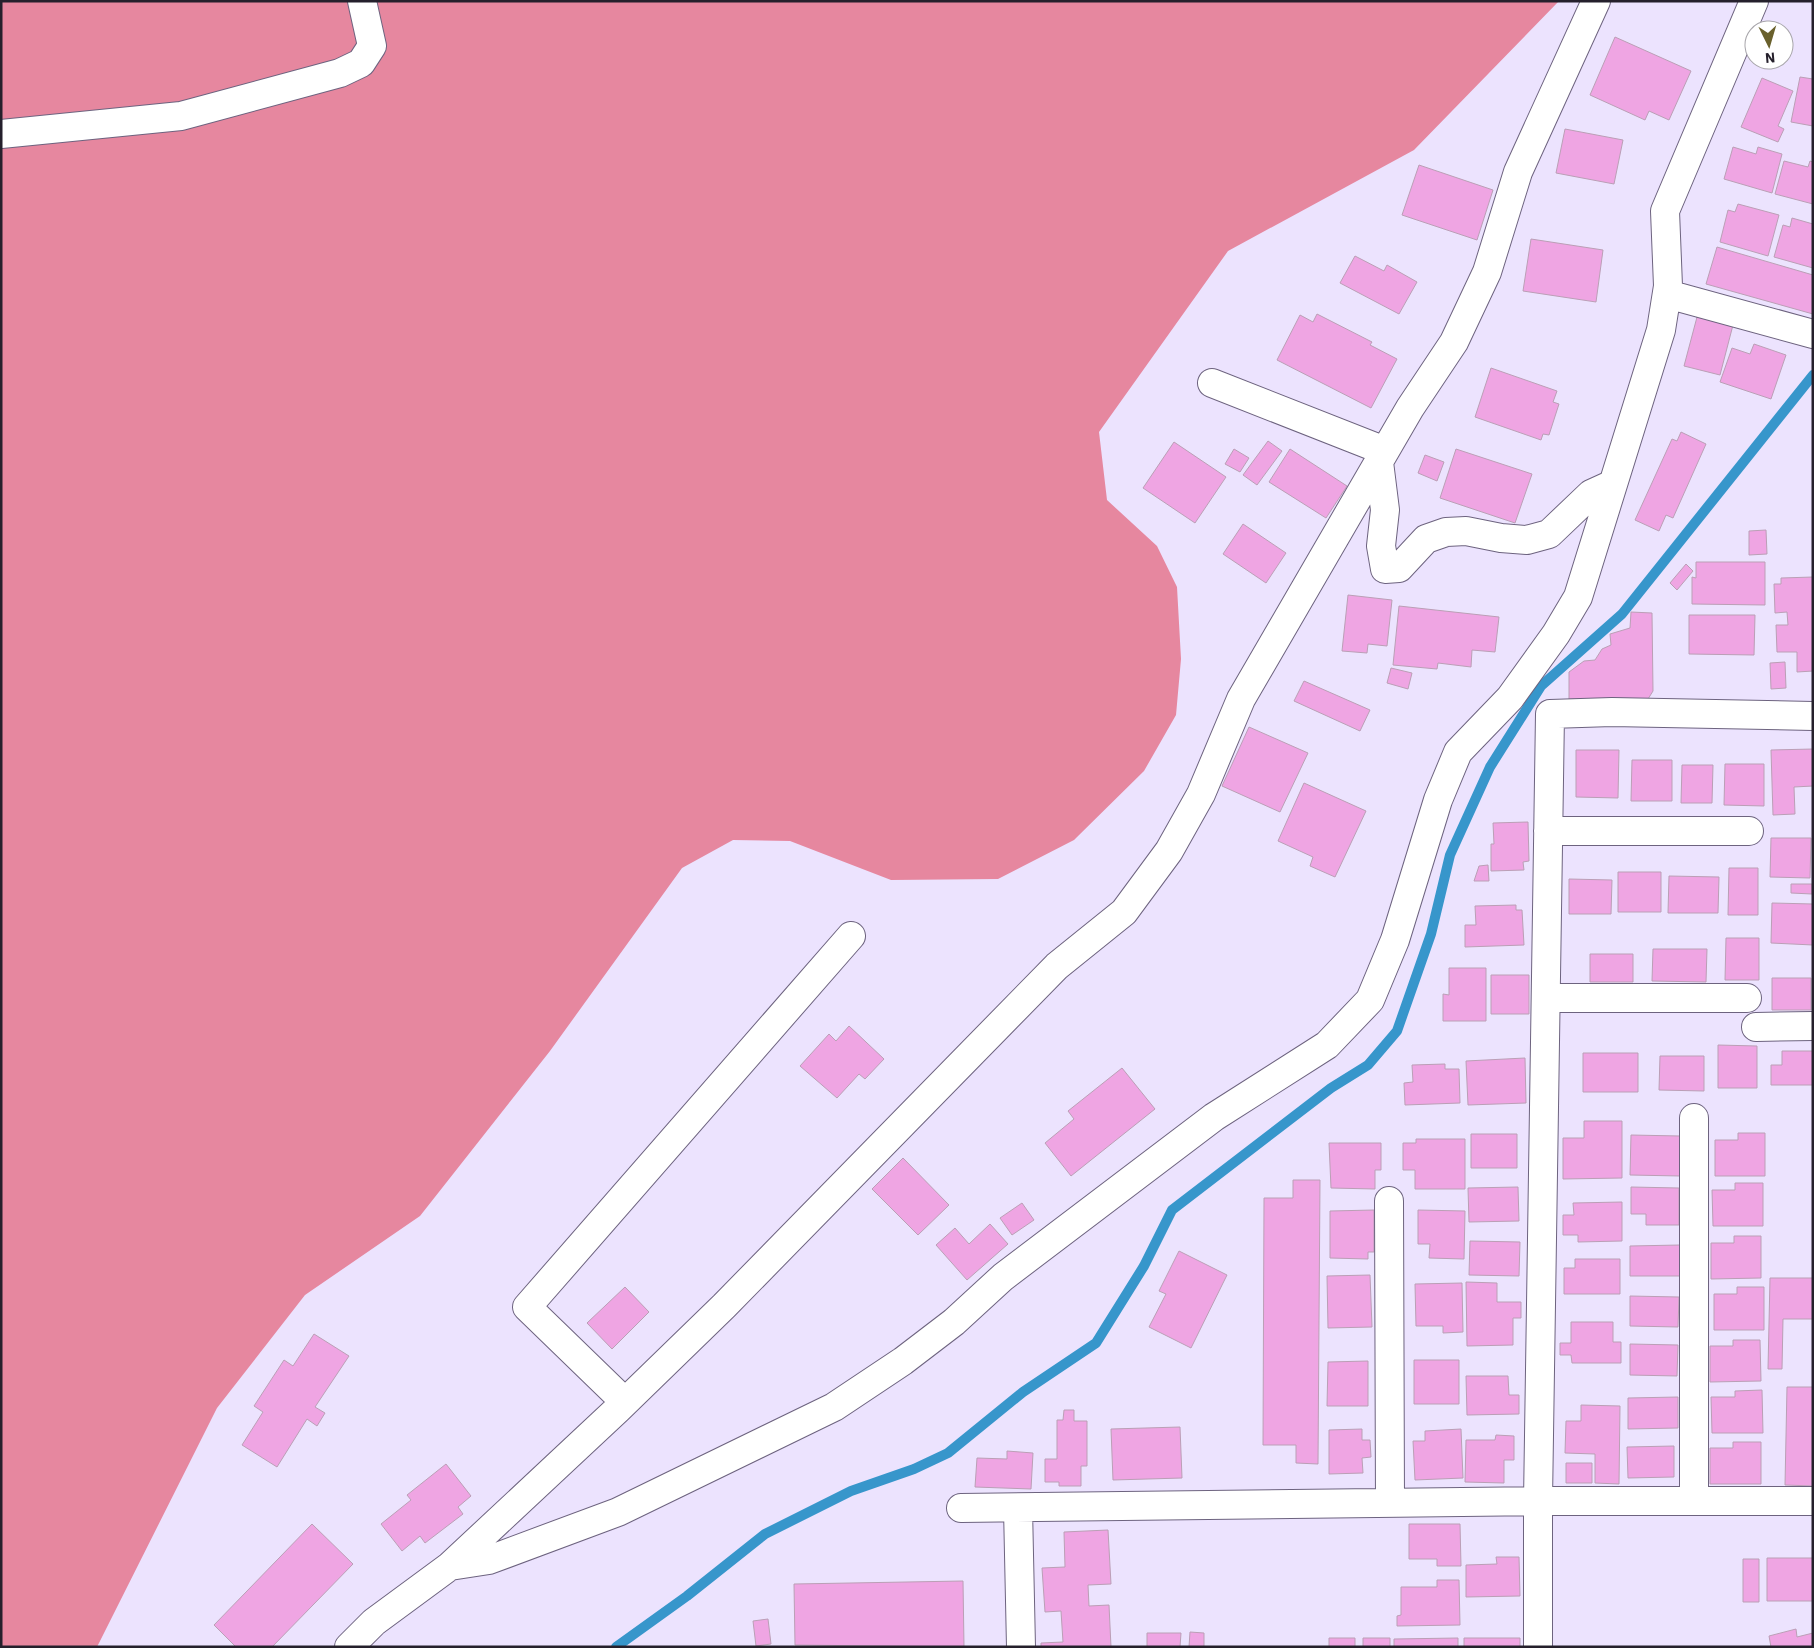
<svg xmlns="http://www.w3.org/2000/svg" width="1814" height="1648" font-family="'IBM Plex Sans',sans-serif">
	<style>
		.forest { fill: #e6879f }
		.lines { fill: none; stroke-linecap: round; stroke-linejoin: round }
		.stream { stroke: #3796cb; stroke-width: 10 }
		.building { fill: #efa5e3; stroke: #bb9fb6 }
		.minor-casing { stroke: #6d637f; stroke-width: 30 }
		.minor { stroke: #fff; stroke-width: 28 }
	</style>
	<rect width="100%" height="100%" fill="#ece3fe"/>
	<path class="forest" d="M 1,1 L 1559,1 L 1414,150 L 1228,251 L 1099,432 L 1107,500 L 1157,546 L 1177,587 L 1181,659 L 1176,715 L 1144,771 L 1074,840 L 998,879 L 891,880 L 790,841 L 733,840 L 682,868 L 550,1051 L 420,1216 L 305,1295 L 217,1408 L 97,1647 L 1,1647 Z"/>
	<g class="lines">
		<path class="stream" d="M 616,1647 L 687,1596 L 765,1534 L 851,1491 L 914,1469 L 948,1453 L 1023,1392 L 1096,1343 L 1144,1266 L 1172,1210 L 1331,1088 L 1368,1065 L 1397,1031 L 1431,934 L 1450,855 L 1490,767 L 1541,686 L 1622,614 L 1813,375"/>
	</g>
	<path class="building" d="M 1615,37 L 1691,71 L 1669,120 L 1649,111 L 1645,120 L 1590,95 Z
		M 1800,77 L 1813,79 L 1813,126 L 1791,122 Z
		M 1762,78 L 1793,91 L 1778,126 L 1784,129 L 1778,142 L 1741,127 Z
		M 1565,129 L 1623,140 L 1614,184 L 1556,173 Z
		M 1733,147 L 1756,154 L 1758,147 L 1782,154 L 1772,193 L 1724,179 Z
		M 1784,161 L 1808,167 L 1810,161 L 1813,162 L 1813,204 L 1775,194 Z
		M 1419,165 L 1493,190 L 1477,240 L 1402,215 Z
		M 1738,204 L 1779,215 L 1768,256 L 1720,242 L 1728,210 L 1735,212 Z
		M 1792,218 L 1813,224 L 1813,268 L 1774,257 L 1783,225 L 1790,227 Z
		M 1531,239 L 1603,250 L 1596,302 L 1523,291 Z
		M 1717,247 L 1813,275 L 1813,314 L 1706,284 Z
		M 1355,256 L 1384,271 L 1387,265 L 1417,282 L 1399,314 L 1340,283 Z
		M 1317,314 L 1372,342 L 1370,345 L 1397,359 L 1371,408 L 1277,360 L 1300,315 L 1313,322 Z
		M 1697,317 L 1733,325 L 1720,375 L 1684,366 Z
		M 1754,344 L 1786,355 L 1771,399 L 1720,382 L 1732,348 L 1750,354 Z
		M 1491,368 L 1557,391 L 1553,402 L 1559,404 L 1549,435 L 1543,434 L 1541,440 L 1475,417 Z
		M 1681,432 L 1706,444 L 1673,518 L 1666,515 L 1659,531 L 1635,520 L 1672,439 L 1677,441 Z
		M 1268,441 L 1282,451 L 1257,485 L 1243,475 Z
		M 1174,442 L 1226,477 L 1195,523 L 1143,488 Z
		M 1234,449 L 1249,458 L 1240,472 L 1225,464 Z
		M 1290,449 L 1347,486 L 1326,518 L 1269,482 Z
		M 1456,449 L 1532,474 L 1515,523 L 1440,498 Z
		M 1425,455 L 1444,462 L 1437,481 L 1418,473 Z
		M 1243,524 L 1286,553 L 1266,583 L 1223,554 Z
		M 1766,530 L 1767,554 L 1749,555 L 1749,531 Z
		M 1696,562 L 1765,562 L 1765,605 L 1692,604 L 1692,577 L 1696,578 Z
		M 1686,564 L 1693,571 L 1677,590 L 1670,583 Z
		M 1813,577 L 1813,671 L 1797,672 L 1797,652 L 1777,652 L 1776,625 L 1788,625 L 1787,612 L 1775,613 L 1774,584 L 1781,584 L 1781,578 Z
		M 1348,595 L 1392,600 L 1387,646 L 1368,644 L 1367,653 L 1342,651 Z
		M 1399,606 L 1499,617 L 1495,652 L 1472,650 L 1471,667 L 1438,663 L 1437,669 L 1393,665 Z
		M 1631,612 L 1652,613 L 1653,691 L 1648,699 L 1569,699 L 1569,672 L 1584,661 L 1595,660 L 1602,649 L 1611,645 L 1610,634 L 1630,628 Z
		M 1689,615 L 1755,615 L 1754,655 L 1689,654 Z
		M 1785,662 L 1786,688 L 1771,689 L 1770,663 Z
		M 1391,668 L 1412,673 L 1408,689 L 1387,683 Z
		M 1304,681 L 1370,710 L 1360,731 L 1294,701 Z
		M 1249,727 L 1308,753 L 1280,812 L 1222,786 Z
		M 1813,749 L 1813,786 L 1794,787 L 1795,814 L 1773,815 L 1771,750 Z
		M 1576,750 L 1619,750 L 1618,798 L 1576,797 Z
		M 1632,760 L 1672,760 L 1672,801 L 1631,801 Z
		M 1725,764 L 1764,764 L 1764,806 L 1724,805 Z
		M 1682,765 L 1713,765 L 1712,803 L 1681,803 Z
		M 1304,783 L 1366,811 L 1335,877 L 1310,866 L 1313,857 L 1278,841 Z
		M 1528,822 L 1529,861 L 1523,862 L 1524,870 L 1491,871 L 1491,844 L 1494,844 L 1493,823 Z
		M 1771,838 L 1811,838 L 1810,878 L 1770,877 Z
		M 1488,865 L 1489,881 L 1474,881 L 1479,866 Z
		M 1729,868 L 1758,868 L 1758,915 L 1728,915 Z
		M 1618,872 L 1661,872 L 1661,912 L 1618,912 Z
		M 1669,876 L 1719,877 L 1718,913 L 1668,913 Z
		M 1569,879 L 1612,880 L 1611,914 L 1569,914 Z
		M 1791,884 L 1812,884 L 1812,894 L 1791,893 Z
		M 1772,903 L 1813,904 L 1813,945 L 1771,943 Z
		M 1516,905 L 1516,910 L 1522,910 L 1524,945 L 1465,947 L 1465,925 L 1476,925 L 1475,906 Z
		M 1726,938 L 1759,938 L 1759,980 L 1725,980 Z
		M 1653,949 L 1707,949 L 1706,982 L 1652,981 Z
		M 1590,954 L 1633,954 L 1633,982 L 1590,982 Z
		M 1449,968 L 1486,968 L 1486,1021 L 1443,1021 L 1443,994 L 1449,995 Z
		M 1491,975 L 1529,975 L 1529,1014 L 1491,1014 Z
		M 1772,978 L 1811,978 L 1811,1010 L 1772,1010 Z
		M 849,1026 L 884,1059 L 865,1079 L 859,1074 L 837,1098 L 800,1066 L 829,1034 L 836,1041 Z
		M 1718,1045 L 1757,1046 L 1757,1088 L 1718,1088 Z
		M 1782,1051 L 1813,1051 L 1813,1085 L 1771,1085 L 1771,1065 L 1782,1065 Z
		M 1583,1053 L 1638,1053 L 1638,1092 L 1583,1092 Z
		M 1660,1056 L 1704,1056 L 1704,1091 L 1659,1090 Z
		M 1525,1058 L 1526,1103 L 1468,1105 L 1466,1061 Z
		M 1445,1064 L 1445,1069 L 1459,1069 L 1460,1103 L 1405,1105 L 1404,1083 L 1413,1082 L 1412,1065 Z
		M 1122,1068 L 1155,1109 L 1071,1176 L 1045,1143 L 1074,1119 L 1068,1111 Z
		M 1584,1121 L 1622,1121 L 1622,1178 L 1563,1179 L 1563,1138 L 1584,1138 Z
		M 1738,1133 L 1765,1133 L 1765,1176 L 1715,1176 L 1715,1140 L 1738,1140 Z
		M 1471,1134 L 1517,1134 L 1517,1168 L 1471,1168 Z
		M 1631,1135 L 1680,1136 L 1680,1176 L 1630,1175 Z
		M 1416,1139 L 1465,1139 L 1465,1189 L 1415,1189 L 1415,1170 L 1403,1170 L 1403,1143 L 1416,1143 Z
		M 1329,1143 L 1381,1143 L 1381,1170 L 1375,1170 L 1375,1189 L 1331,1188 Z
		M 903,1158 L 949,1205 L 918,1235 L 872,1189 Z
		M 1293,1180 L 1320,1180 L 1318,1464 L 1296,1463 L 1296,1445 L 1263,1445 L 1264,1198 L 1293,1198 Z
		M 1735,1183 L 1763,1183 L 1763,1226 L 1713,1226 L 1712,1190 L 1735,1190 Z
		M 1518,1187 L 1519,1221 L 1469,1222 L 1468,1188 Z
		M 1631,1187 L 1679,1188 L 1679,1225 L 1646,1225 L 1646,1214 L 1631,1214 Z
		M 1622,1202 L 1622,1241 L 1578,1242 L 1578,1235 L 1563,1235 L 1563,1215 L 1574,1215 L 1573,1203 Z
		M 1022,1203 L 1034,1220 L 1012,1235 L 1000,1218 Z
		M 1374,1210 L 1374,1252 L 1368,1252 L 1368,1259 L 1330,1258 L 1330,1211 Z
		M 1418,1210 L 1465,1211 L 1464,1259 L 1429,1258 L 1430,1244 L 1418,1244 Z
		M 990,1224 L 1008,1244 L 967,1280 L 936,1245 L 955,1228 L 969,1244 Z
		M 1734,1236 L 1761,1236 L 1761,1278 L 1711,1279 L 1711,1243 L 1734,1243 Z
		M 1470,1241 L 1520,1242 L 1519,1276 L 1469,1275 Z
		M 1680,1245 L 1681,1276 L 1630,1276 L 1630,1246 Z
		M 1179,1251 L 1227,1275 L 1191,1348 L 1149,1327 L 1166,1294 L 1159,1291 Z
		M 1575,1259 L 1620,1259 L 1620,1294 L 1564,1294 L 1564,1268 L 1575,1268 Z
		M 1370,1275 L 1372,1327 L 1328,1328 L 1327,1276 Z
		M 1770,1278 L 1813,1278 L 1813,1319 L 1783,1319 L 1782,1369 L 1768,1369 Z
		M 1466,1282 L 1497,1283 L 1497,1302 L 1521,1302 L 1521,1318 L 1513,1318 L 1513,1345 L 1467,1346 Z
		M 1462,1283 L 1463,1332 L 1443,1333 L 1443,1326 L 1416,1326 L 1415,1284 Z
		M 625,1287 L 649,1312 L 612,1349 L 587,1323 Z
		M 1737,1287 L 1764,1287 L 1764,1330 L 1714,1330 L 1714,1294 L 1737,1294 Z
		M 1630,1296 L 1679,1297 L 1678,1327 L 1630,1326 Z
		M 1571,1322 L 1613,1322 L 1613,1342 L 1621,1342 L 1621,1363 L 1572,1363 L 1571,1355 L 1560,1355 L 1560,1343 L 1571,1343 Z
		M 314,1334 L 349,1356 L 315,1407 L 325,1413 L 317,1426 L 307,1419 L 277,1467 L 242,1445 L 263,1412 L 254,1406 L 284,1360 L 293,1366 Z
		M 1733,1340 L 1760,1340 L 1761,1381 L 1710,1382 L 1710,1346 L 1733,1346 Z
		M 1630,1344 L 1678,1345 L 1677,1376 L 1630,1375 Z
		M 1414,1360 L 1459,1360 L 1459,1404 L 1414,1404 Z
		M 1368,1361 L 1368,1406 L 1327,1406 L 1328,1362 Z
		M 1466,1376 L 1508,1376 L 1509,1395 L 1519,1395 L 1519,1414 L 1467,1415 Z
		M 1787,1387 L 1813,1387 L 1813,1486 L 1785,1485 Z
		M 1762,1390 L 1763,1433 L 1712,1433 L 1711,1397 L 1735,1397 L 1735,1391 Z
		M 1678,1397 L 1678,1428 L 1628,1429 L 1628,1398 Z
		M 1581,1405 L 1620,1406 L 1619,1484 L 1595,1483 L 1595,1454 L 1565,1453 L 1566,1421 L 1581,1421 Z
		M 1064,1410 L 1074,1410 L 1074,1421 L 1087,1421 L 1087,1466 L 1081,1466 L 1081,1486 L 1059,1486 L 1059,1482 L 1045,1482 L 1045,1459 L 1057,1459 L 1057,1420 L 1063,1420 Z
		M 1180,1427 L 1182,1478 L 1113,1480 L 1111,1429 Z
		M 1362,1429 L 1362,1440 L 1370,1440 L 1371,1457 L 1362,1458 L 1363,1473 L 1329,1474 L 1329,1430 Z
		M 1461,1429 L 1463,1478 L 1415,1480 L 1413,1441 L 1425,1441 L 1425,1431 Z
		M 1496,1435 L 1514,1436 L 1514,1460 L 1504,1460 L 1504,1483 L 1465,1482 L 1466,1440 L 1495,1440 Z
		M 1733,1442 L 1761,1442 L 1761,1484 L 1710,1484 L 1710,1448 L 1733,1448 Z
		M 1674,1446 L 1674,1477 L 1628,1478 L 1627,1447 Z
		M 1007,1451 L 1033,1453 L 1031,1489 L 975,1487 L 977,1458 L 1007,1459 Z
		M 1566,1463 L 1592,1463 L 1592,1483 L 1566,1483 Z
		M 446,1464 L 471,1496 L 458,1507 L 463,1514 L 425,1543 L 420,1536 L 402,1551 L 381,1524 L 411,1500 L 407,1495 Z
		M 312,1524 L 353,1564 L 272,1647 L 236,1647 L 214,1625 Z
		M 1409,1524 L 1460,1524 L 1461,1566 L 1437,1566 L 1437,1559 L 1409,1559 Z
		M 1108,1530 L 1111,1584 L 1088,1585 L 1089,1606 L 1109,1605 L 1111,1647 L 1041,1647 L 1041,1643 L 1063,1642 L 1061,1611 L 1045,1612 L 1042,1568 L 1065,1567 L 1064,1532 Z
		M 1496,1557 L 1519,1557 L 1520,1596 L 1466,1597 L 1466,1565 L 1497,1564 Z
		M 1767,1558 L 1813,1558 L 1813,1601 L 1767,1601 Z
		M 1743,1559 L 1759,1559 L 1759,1602 L 1743,1602 Z
		M 1437,1580 L 1459,1580 L 1460,1625 L 1397,1626 L 1397,1616 L 1401,1615 L 1401,1587 L 1437,1587 Z
		M 963,1581 L 964,1647 L 795,1645 L 794,1584 Z
		M 768,1619 L 771,1644 L 756,1646 L 753,1621 Z
		M 1796,1629 L 1797,1637 L 1813,1633 L 1813,1647 L 1771,1647 L 1769,1636 Z
		M 1190,1632 L 1204,1633 L 1204,1647 L 1189,1647 Z
		M 1147,1633 L 1181,1633 L 1180,1647 L 1147,1647 Z
		M 1329,1638 L 1355,1638 L 1355,1647 L 1329,1647 Z
		M 1363,1638 L 1390,1638 L 1390,1647 L 1363,1647 Z
		M 1458,1638 L 1458,1647 L 1394,1647 L 1394,1639 Z
		M 1464,1638 L 1520,1638 L 1520,1647 L 1464,1647 Z"/>
	<g class="lines">
		<g class="minor-casing">
			<path id="minor" d="M 1,134 L 181,116 L 340,73 L 361,63 L 372,46 L 362,1
				M 1667,294 L 1813,334
				M 1212,383 L 1385,451
				M 1379,462 L 1385,510 L 1381,546 L 1385,569 L 1399,568 L 1426,539 L 1446,532 L 1466,531 L 1501,538 L 1527,540 L 1549,534 L 1591,494 L 1613,484
				M 1548,831 L 1749,831
				M 1546,998 L 1747,998
				M 1756,1027 L 1813,1026
				M 1389,1201 L 1390,1503
				M 625,1402 L 527,1307 L 851,936
				M 1694,1501 L 1694,1118
				M 961,1508 L 1538,1501 L 1813,1501
				M 1018,1508 L 1021,1647
				M 450,1566 L 618,1409 L 724,1306 L 1057,966 L 1124,912 L 1169,851 L 1201,794 L 1241,699 L 1410,408 L 1454,342 L 1487,272 L 1518,172 L 1596,1
				M 349,1647 L 374,1622 L 450,1566 L 489,1560 L 618,1512 L 834,1407 L 903,1361 L 954,1322 L 1003,1277 L 1214,1117 L 1327,1045 L 1370,1000 L 1395,940 L 1438,800 L 1458,752 L 1510,698 L 1556,634 L 1578,597 L 1661,330 L 1668,286 L 1665,211 L 1754,1
				M 1538,1647 L 1538,1501 L 1550,714 L 1612,712 L 1813,716"/>
		</g>
		<use href="#minor" class="minor"/>
	</g>
	<rect width="1814" height="1648" fill="none" stroke="#25202c" stroke-width="5"/>
	<g transform="translate(1769 45) rotate(175)"><circle r="24" fill="#ffffff" stroke="#a8a6ab"/>
	<path d="M0-4L9 19L0 12L-9 19Z" fill="#69602c"/>
	<text y="-8" font-size="14" font-weight="bold" text-anchor="middle" fill="#25202c">N</text>
	</g>
</svg>
